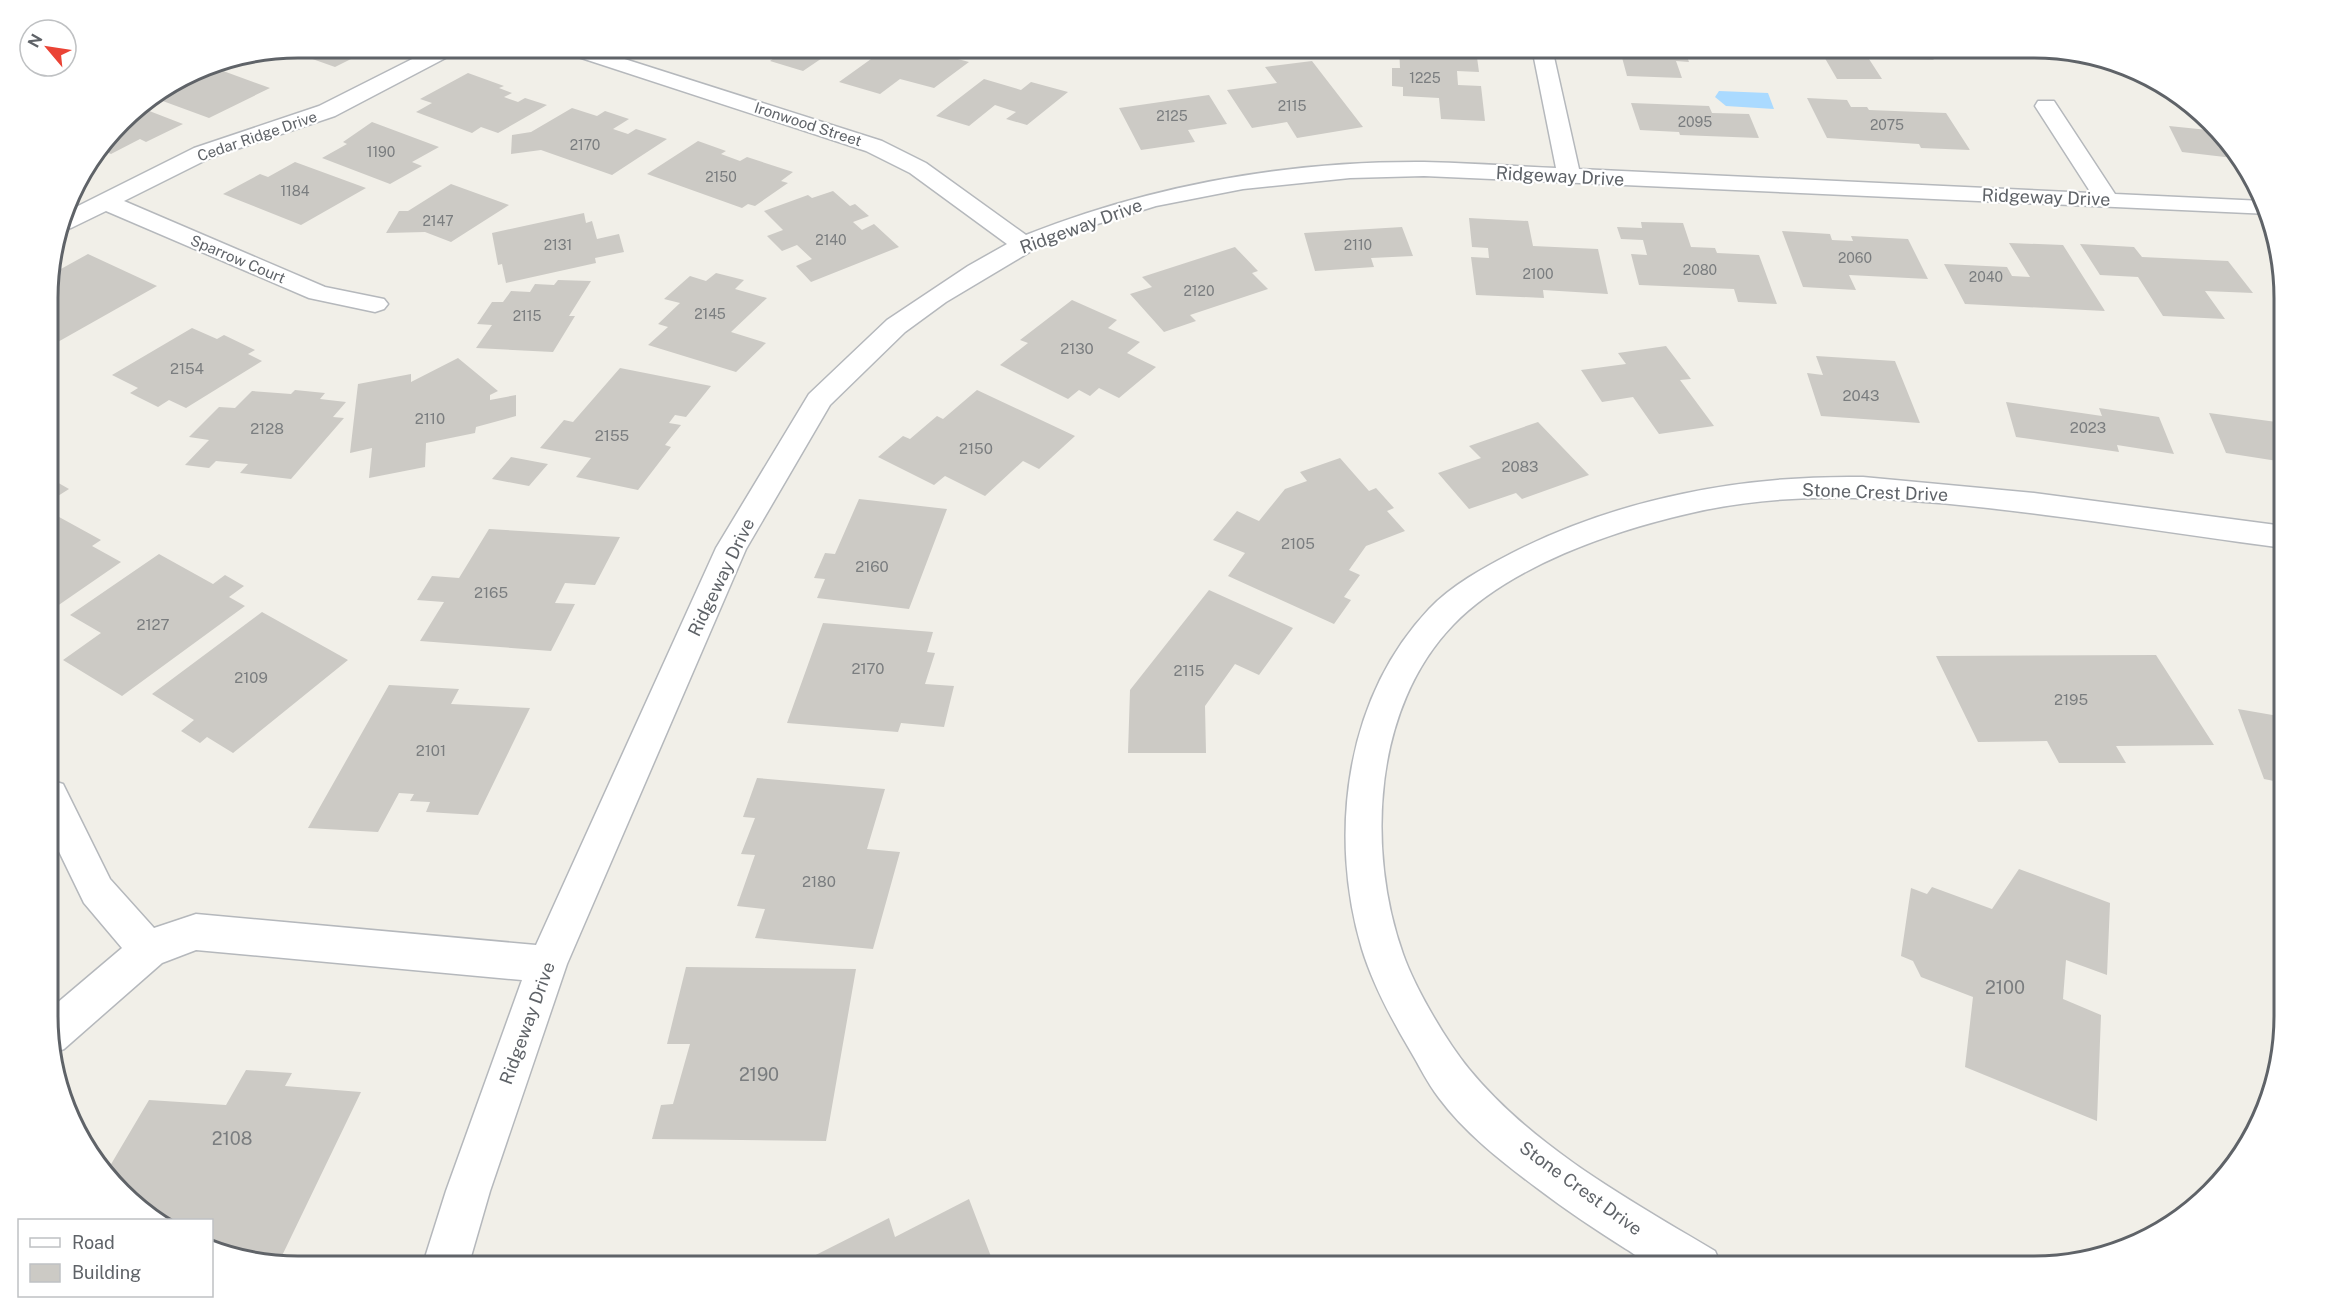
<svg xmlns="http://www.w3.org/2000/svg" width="2333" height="1315" font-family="'Public Sans',sans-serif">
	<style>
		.water { fill: #aadaff }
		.building { fill: #cccac5 }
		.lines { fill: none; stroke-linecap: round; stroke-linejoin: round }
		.minor-casing { stroke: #b5b8bc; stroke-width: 3 }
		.minor { fill: #fff; fill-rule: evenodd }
		.labels { text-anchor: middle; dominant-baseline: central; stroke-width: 4.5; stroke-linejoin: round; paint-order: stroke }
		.far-number-label { font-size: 14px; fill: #7a7d7f }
		.far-street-label { font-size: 15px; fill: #5f6368; stroke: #fff }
		.number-label { font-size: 15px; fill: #7a7d7f }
		.street-label { font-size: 18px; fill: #5f6368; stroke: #fff }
		.near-number-label { font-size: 18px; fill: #7a7d7f }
		.rim { fill: none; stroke: #5f6368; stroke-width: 3 }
	</style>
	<rect width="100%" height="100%" fill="#f1efe8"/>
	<path class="water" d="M 1719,91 L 1768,93 L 1774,109 L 1726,106 L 1715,97 Z"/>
	<path class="building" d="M 298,48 L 373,48 L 335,67 L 287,50 Z
		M 731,48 L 837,48 L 803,71 L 770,61 L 774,58 Z
		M 906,48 L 917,48 L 969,62 L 934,88 L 900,79 L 880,94 L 839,82 L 878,54 L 892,58 Z
		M 1399,48 L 1476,50 L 1479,72 L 1457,71 L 1458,85 L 1481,86 L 1485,121 L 1441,119 L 1439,98 L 1403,96 L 1403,87 L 1392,86 L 1392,68 L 1400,68 Z
		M 1626,48 L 1684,48 L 1689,62 L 1676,61 L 1682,78 L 1627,76 L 1620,50 L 1627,51 Z
		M 1819,48 L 1925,48 L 1934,60 L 1869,59 L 1882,79 L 1837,79 Z
		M 2077,54 L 2100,57 L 2160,81 L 2166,87 L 2113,71 L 2117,67 Z
		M 1312,61 L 1363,127 L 1297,138 L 1287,122 L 1252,128 L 1227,90 L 1277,83 L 1265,67 Z
		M 215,68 L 270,88 L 209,118 L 160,100 L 174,93 L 167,90 Z
		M 468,73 L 504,86 L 499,88 L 512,93 L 504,97 L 518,102 L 525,98 L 547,105 L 498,133 L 481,127 L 472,133 L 416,112 L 432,103 L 420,99 Z
		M 984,79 L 1021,90 L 1031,82 L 1068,92 L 1027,125 L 1006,119 L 1016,112 L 995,105 L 969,126 L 936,116 Z
		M 1209,95 L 1227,124 L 1188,130 L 1195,142 L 1141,150 L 1119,108 Z
		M 1807,98 L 1847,100 L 1851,107 L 1867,107 L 1869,110 L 1946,113 L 1970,150 L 1921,148 L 1919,144 L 1827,138 Z
		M 1631,103 L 1709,106 L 1712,113 L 1749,114 L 1759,138 L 1680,135 L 1679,132 L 1640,130 Z
		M 139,107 L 183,124 L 146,142 L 140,139 L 111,154 L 102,150 Z
		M 572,108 L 597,116 L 605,111 L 629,119 L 613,129 L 628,134 L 636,129 L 667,139 L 612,175 L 541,150 L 511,154 L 512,135 L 531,132 Z
		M 372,122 L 439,147 L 412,162 L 422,166 L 390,184 L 322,158 L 347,144 L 343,142 Z
		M 2204,123 L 2242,159 L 2182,152 L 2169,126 L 2208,130 Z
		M 698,141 L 726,151 L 721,154 L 740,161 L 747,157 L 793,172 L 781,181 L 788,183 L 755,206 L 748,204 L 742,208 L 647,174 Z
		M 295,162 L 366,188 L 301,225 L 223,194 L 260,174 L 268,177 Z
		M 451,184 L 509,205 L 451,242 L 425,232 L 386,233 L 399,211 L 408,211 Z
		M 833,191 L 850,206 L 855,204 L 869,216 L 853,222 L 862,230 L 874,224 L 899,247 L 811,282 L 796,266 L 812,259 L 797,245 L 782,251 L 767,236 L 783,230 L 764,211 L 808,195 L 812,198 Z
		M 584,213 L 586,223 L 592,221 L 597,239 L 619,234 L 624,252 L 595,258 L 596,263 L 506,283 L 502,264 L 498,265 L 492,233 Z
		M 1469,218 L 1528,221 L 1533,246 L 1598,249 L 1608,294 L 1543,290 L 1544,298 L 1476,295 L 1471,257 L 1489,258 L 1488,248 L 1472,247 Z
		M 1641,222 L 1683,223 L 1691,247 L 1715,248 L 1717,253 L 1759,255 L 1777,304 L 1738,302 L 1734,289 L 1639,285 L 1631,254 L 1647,255 L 1643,240 L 1621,239 L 1617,227 L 1642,228 Z
		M 1402,227 L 1413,256 L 1371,258 L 1374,267 L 1315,271 L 1304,233 Z
		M 1782,231 L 1830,234 L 1832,240 L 1853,241 L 1851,236 L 1908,239 L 1928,279 L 1849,275 L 1856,290 L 1803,287 Z
		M 2009,243 L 2063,245 L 2105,311 L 1965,304 L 1944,264 L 2007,267 L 2012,276 L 2030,277 Z
		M 2080,244 L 2134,247 L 2142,257 L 2228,261 L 2253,293 L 2205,291 L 2225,319 L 2163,316 L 2138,277 L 2100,275 Z
		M 1235,247 L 1258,271 L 1252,273 L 1268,289 L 1190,315 L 1196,321 L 1164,332 L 1130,294 L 1152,287 L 1142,277 Z
		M 88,254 L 157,286 L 56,343 L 50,340 L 50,275 Z
		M 2271,255 L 2279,256 L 2284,291 Z
		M 716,273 L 744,280 L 735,289 L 767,298 L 731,332 L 766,343 L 736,372 L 648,345 L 668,327 L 658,324 L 680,303 L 664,299 L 690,276 L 706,281 Z
		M 558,280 L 591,281 L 569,316 L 575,316 L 553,352 L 476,348 L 492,325 L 477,324 L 492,302 L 503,302 L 511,291 L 530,292 L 535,284 L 554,285 Z
		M 1072,300 L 1117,320 L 1108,328 L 1140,342 L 1127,353 L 1156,367 L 1119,398 L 1099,388 L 1090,396 L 1079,390 L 1068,399 L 1000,365 L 1028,343 L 1020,340 Z
		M 192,328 L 217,339 L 224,335 L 255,350 L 248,354 L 262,361 L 186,408 L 169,400 L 158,407 L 130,393 L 138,388 L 112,375 Z
		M 1666,346 L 1691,379 L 1680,380 L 1714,426 L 1659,434 L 1633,397 L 1602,402 L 1581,370 L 1626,364 L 1618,353 Z
		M 1816,356 L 1895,361 L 1920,423 L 1821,416 L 1807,373 L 1823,375 Z
		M 458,358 L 498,391 L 490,395 L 490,400 L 516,395 L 516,416 L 476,427 L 475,433 L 426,443 L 425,467 L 369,478 L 372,448 L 350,453 L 358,384 L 411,374 L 411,382 Z
		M 620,368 L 711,386 L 686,417 L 675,415 L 669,423 L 681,425 L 665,445 L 671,447 L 638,490 L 576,477 L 591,458 L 540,448 L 564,420 L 573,422 Z
		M 295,390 L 325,393 L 320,399 L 346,402 L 333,417 L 344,418 L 291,479 L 240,473 L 248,464 L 216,461 L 209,468 L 185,465 L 209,440 L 189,437 L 219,407 L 235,408 L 252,391 L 291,394 Z
		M 977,390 L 1075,436 L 1039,469 L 1023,461 L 985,496 L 945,476 L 934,485 L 878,457 L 903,436 L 910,439 L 937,416 L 943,419 Z
		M 2006,402 L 2102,416 L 2099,408 L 2159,417 L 2174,454 L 2117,445 L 2119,452 L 2016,437 Z
		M 2209,413 L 2284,423 L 2284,462 L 2226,453 Z
		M 1538,422 L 1589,475 L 1522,499 L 1516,493 L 1469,509 L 1438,473 L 1481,458 L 1469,446 Z
		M 511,457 L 548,464 L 529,486 L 492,479 Z
		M 1340,458 L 1369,491 L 1376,488 L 1394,508 L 1387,511 L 1405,531 L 1366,546 L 1349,570 L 1360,575 L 1344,597 L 1351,600 L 1334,624 L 1228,576 L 1245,553 L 1213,540 L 1237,511 L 1259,521 L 1285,489 L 1307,481 L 1300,472 Z
		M 55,481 L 69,489 L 50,501 L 50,483 Z
		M 859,499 L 947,509 L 909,609 L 817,598 L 825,579 L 814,578 L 825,553 L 835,554 Z
		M 50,512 L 101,540 L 92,546 L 121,562 L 50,611 Z
		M 489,529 L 620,537 L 595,585 L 565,583 L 555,603 L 575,604 L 551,651 L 420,641 L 444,602 L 417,600 L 432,576 L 459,578 Z
		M 159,554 L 213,584 L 225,575 L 244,586 L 229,597 L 245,606 L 122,696 L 63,660 L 101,633 L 70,615 Z
		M 1209,590 L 1293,628 L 1259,675 L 1235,664 L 1205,706 L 1206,753 L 1128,753 L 1130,690 Z
		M 262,612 L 348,660 L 233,753 L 207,737 L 200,743 L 181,731 L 194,720 L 152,694 Z
		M 823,623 L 933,632 L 927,652 L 935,653 L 925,684 L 954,686 L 944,727 L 901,723 L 898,732 L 787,723 Z
		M 2156,655 L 2214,745 L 2116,746 L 2126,763 L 2059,763 L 2047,741 L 1978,742 L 1936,656 Z
		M 389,685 L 459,689 L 451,704 L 530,708 L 478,815 L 426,812 L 430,802 L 410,801 L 414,794 L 399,793 L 378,832 L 308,828 Z
		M 2238,709 L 2284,717 L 2284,783 L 2264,779 Z
		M 757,778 L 885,789 L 867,849 L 900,852 L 873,949 L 755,938 L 765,909 L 737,906 L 755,855 L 741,854 L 755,818 L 743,817 Z
		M 2019,869 L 2110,903 L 2107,975 L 2066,960 L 2063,999 L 2101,1015 L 2097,1121 L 1965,1067 L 1973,997 L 1921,977 L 1913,961 L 1901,956 L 1911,888 L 1927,894 L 1932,887 L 1992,909 Z
		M 686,967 L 856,969 L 826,1141 L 652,1139 L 661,1105 L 673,1104 L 690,1044 L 667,1044 Z
		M 246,1070 L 292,1073 L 285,1086 L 361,1092 L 278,1264 L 233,1258 L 212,1249 L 212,1220 L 159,1220 L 107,1171 L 149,1100 L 226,1105 Z
		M 969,1199 L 995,1267 L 792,1267 L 889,1218 L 895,1237 Z"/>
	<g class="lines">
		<g class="minor-casing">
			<path id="minor" d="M 434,48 L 460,48 L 457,52 L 335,116 L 210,158 L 124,201 L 325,287 L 384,299 L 388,304 L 384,309 L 375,312 L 309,298 L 106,211 L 71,228 L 61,230 L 66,212 L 194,148 L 319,106 Z
				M 560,48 L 590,48 L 882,141 L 926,163 L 1026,235 C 1152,185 1288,161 1424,162 C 1468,163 1512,166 1556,168 L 1532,48 L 1552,48 L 1579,169 L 2091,193 L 2035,106 L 2038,101 L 2054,101 L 2115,194 L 2263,201 L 2270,214 L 1424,176 L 1350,178 L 1243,189 L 1156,206 L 1091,226 L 1033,250 L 946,302 L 905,332 L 830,405 L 746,549 L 567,964 L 490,1191 L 468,1267 L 422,1267 L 446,1191 L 522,980 L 196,950 L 162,963 L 64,1049 L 52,1054 L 50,1009 L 122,948 L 84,903 L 50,833 L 50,780 L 63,784 L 110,879 L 154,928 L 196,914 L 536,945 L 716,548 L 809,394 L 887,320 L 968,266 L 1007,244 L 910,173 L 866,151 L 563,52 Z
				M 1863,477 L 2034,493 L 2284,526 L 2284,548 C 2186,535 2087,519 1988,508 C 1889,497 1789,490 1691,513 C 1612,531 1510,566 1453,625 C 1373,708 1366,850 1403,954 C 1415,988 1446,1041 1469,1069 C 1533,1147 1629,1200 1715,1251 L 1722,1267 C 1706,1267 1668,1270 1655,1266 C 1645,1264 1635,1254 1626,1249 C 1596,1230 1566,1210 1537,1188 C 1502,1162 1465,1133 1439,1098 C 1428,1084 1420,1067 1411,1052 C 1392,1020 1373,985 1362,949 C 1328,835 1345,698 1429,609 C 1452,585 1483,568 1512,553 C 1620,498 1743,475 1863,477 Z"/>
		</g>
		<use href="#minor" class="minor"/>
	</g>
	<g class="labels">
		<g class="far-number-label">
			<text x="1425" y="78">1225</text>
			<text x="1292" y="106">2115</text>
			<text x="1172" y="116">2125</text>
			<text x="1695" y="122">2095</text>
			<text x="1887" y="125">2075</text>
			<text x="585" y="145">2170</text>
			<text x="381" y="152">1190</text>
			<text x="721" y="177">2150</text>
			<text x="295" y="191">1184</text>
			<text x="438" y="221">2147</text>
			<text x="831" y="240">2140</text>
			<text x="558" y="245">2131</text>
			<text x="1358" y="245">2110</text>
			<text x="1855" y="258">2060</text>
			<text x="1700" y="270">2080</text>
			<text x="1538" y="274">2100</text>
			<text x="1986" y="277">2040</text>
			<text x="1199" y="291">2120</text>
			<text x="710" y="314">2145</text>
			<text x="527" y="316">2115</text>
		</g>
		<g class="far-street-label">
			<text transform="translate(808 124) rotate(18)">Ironwood Street</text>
			<text transform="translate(257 136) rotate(-19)">Cedar Ridge Drive</text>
			<text transform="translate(238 259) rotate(23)">Sparrow Court</text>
		</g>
		<g class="number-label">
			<text x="1077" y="348">2130</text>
			<text x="187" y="368">2154</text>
			<text x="1861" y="395">2043</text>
			<text x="430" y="418">2110</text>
			<text x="2088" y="427">2023</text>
			<text x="267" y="428">2128</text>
			<text x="612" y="435">2155</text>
			<text x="976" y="448">2150</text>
			<text x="1520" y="466">2083</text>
			<text x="1298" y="543">2105</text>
			<text x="872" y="566">2160</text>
			<text x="491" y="592">2165</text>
			<text x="153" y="624">2127</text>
			<text x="868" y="668">2170</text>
			<text x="1189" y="670">2115</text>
			<text x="251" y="677">2109</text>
			<text x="2071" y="699">2195</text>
			<text x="431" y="750">2101</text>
			<text x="819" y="881">2180</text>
		</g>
		<g class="street-label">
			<text transform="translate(1560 176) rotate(3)">Ridgeway Drive</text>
			<text transform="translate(2046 197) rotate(2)">Ridgeway Drive</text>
			<text transform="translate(1081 226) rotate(-20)">Ridgeway Drive</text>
			<text transform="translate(1875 492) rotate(2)">Stone Crest Drive</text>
			<text transform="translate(721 577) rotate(-64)">Ridgeway Drive</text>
			<text transform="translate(527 1023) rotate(-70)">Ridgeway Drive</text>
			<text transform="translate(1581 1188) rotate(36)">Stone Crest Drive</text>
		</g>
		<g class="near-number-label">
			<text x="2005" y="987">2100</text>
			<text x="759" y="1074">2190</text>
			<text x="232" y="1138">2108</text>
		</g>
	</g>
	<path d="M0 0H2333V1315H0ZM298 58H2034A240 240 0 0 1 2274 298V1016A240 240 0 0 1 2034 1256H298A240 240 0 0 1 58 1016V298A240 240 0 0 1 298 58Z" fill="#fff" fill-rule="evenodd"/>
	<path class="rim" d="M298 58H2034A240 240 0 0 1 2274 298V1016A240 240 0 0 1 2034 1256H298A240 240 0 0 1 58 1016V298A240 240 0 0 1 298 58Z"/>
	<rect x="18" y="1219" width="195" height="78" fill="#ffffff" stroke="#bfc1c3" stroke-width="1.5"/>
	<rect x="30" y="1238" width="30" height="9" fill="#ffffff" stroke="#bfc1c3" stroke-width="1.5"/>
	<text x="72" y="1249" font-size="18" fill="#5f6368">Road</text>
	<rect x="30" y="1264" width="30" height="18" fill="#cccac5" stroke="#bfc1c3" stroke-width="1.5"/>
	<text x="72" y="1279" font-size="18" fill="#5f6368">Building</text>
	<g transform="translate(48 48) rotate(299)"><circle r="28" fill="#ffffff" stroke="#bfc1c3" stroke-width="1.5"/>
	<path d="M0-4.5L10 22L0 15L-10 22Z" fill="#ea4335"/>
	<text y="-9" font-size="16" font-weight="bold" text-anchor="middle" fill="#5f6368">N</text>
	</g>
</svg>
